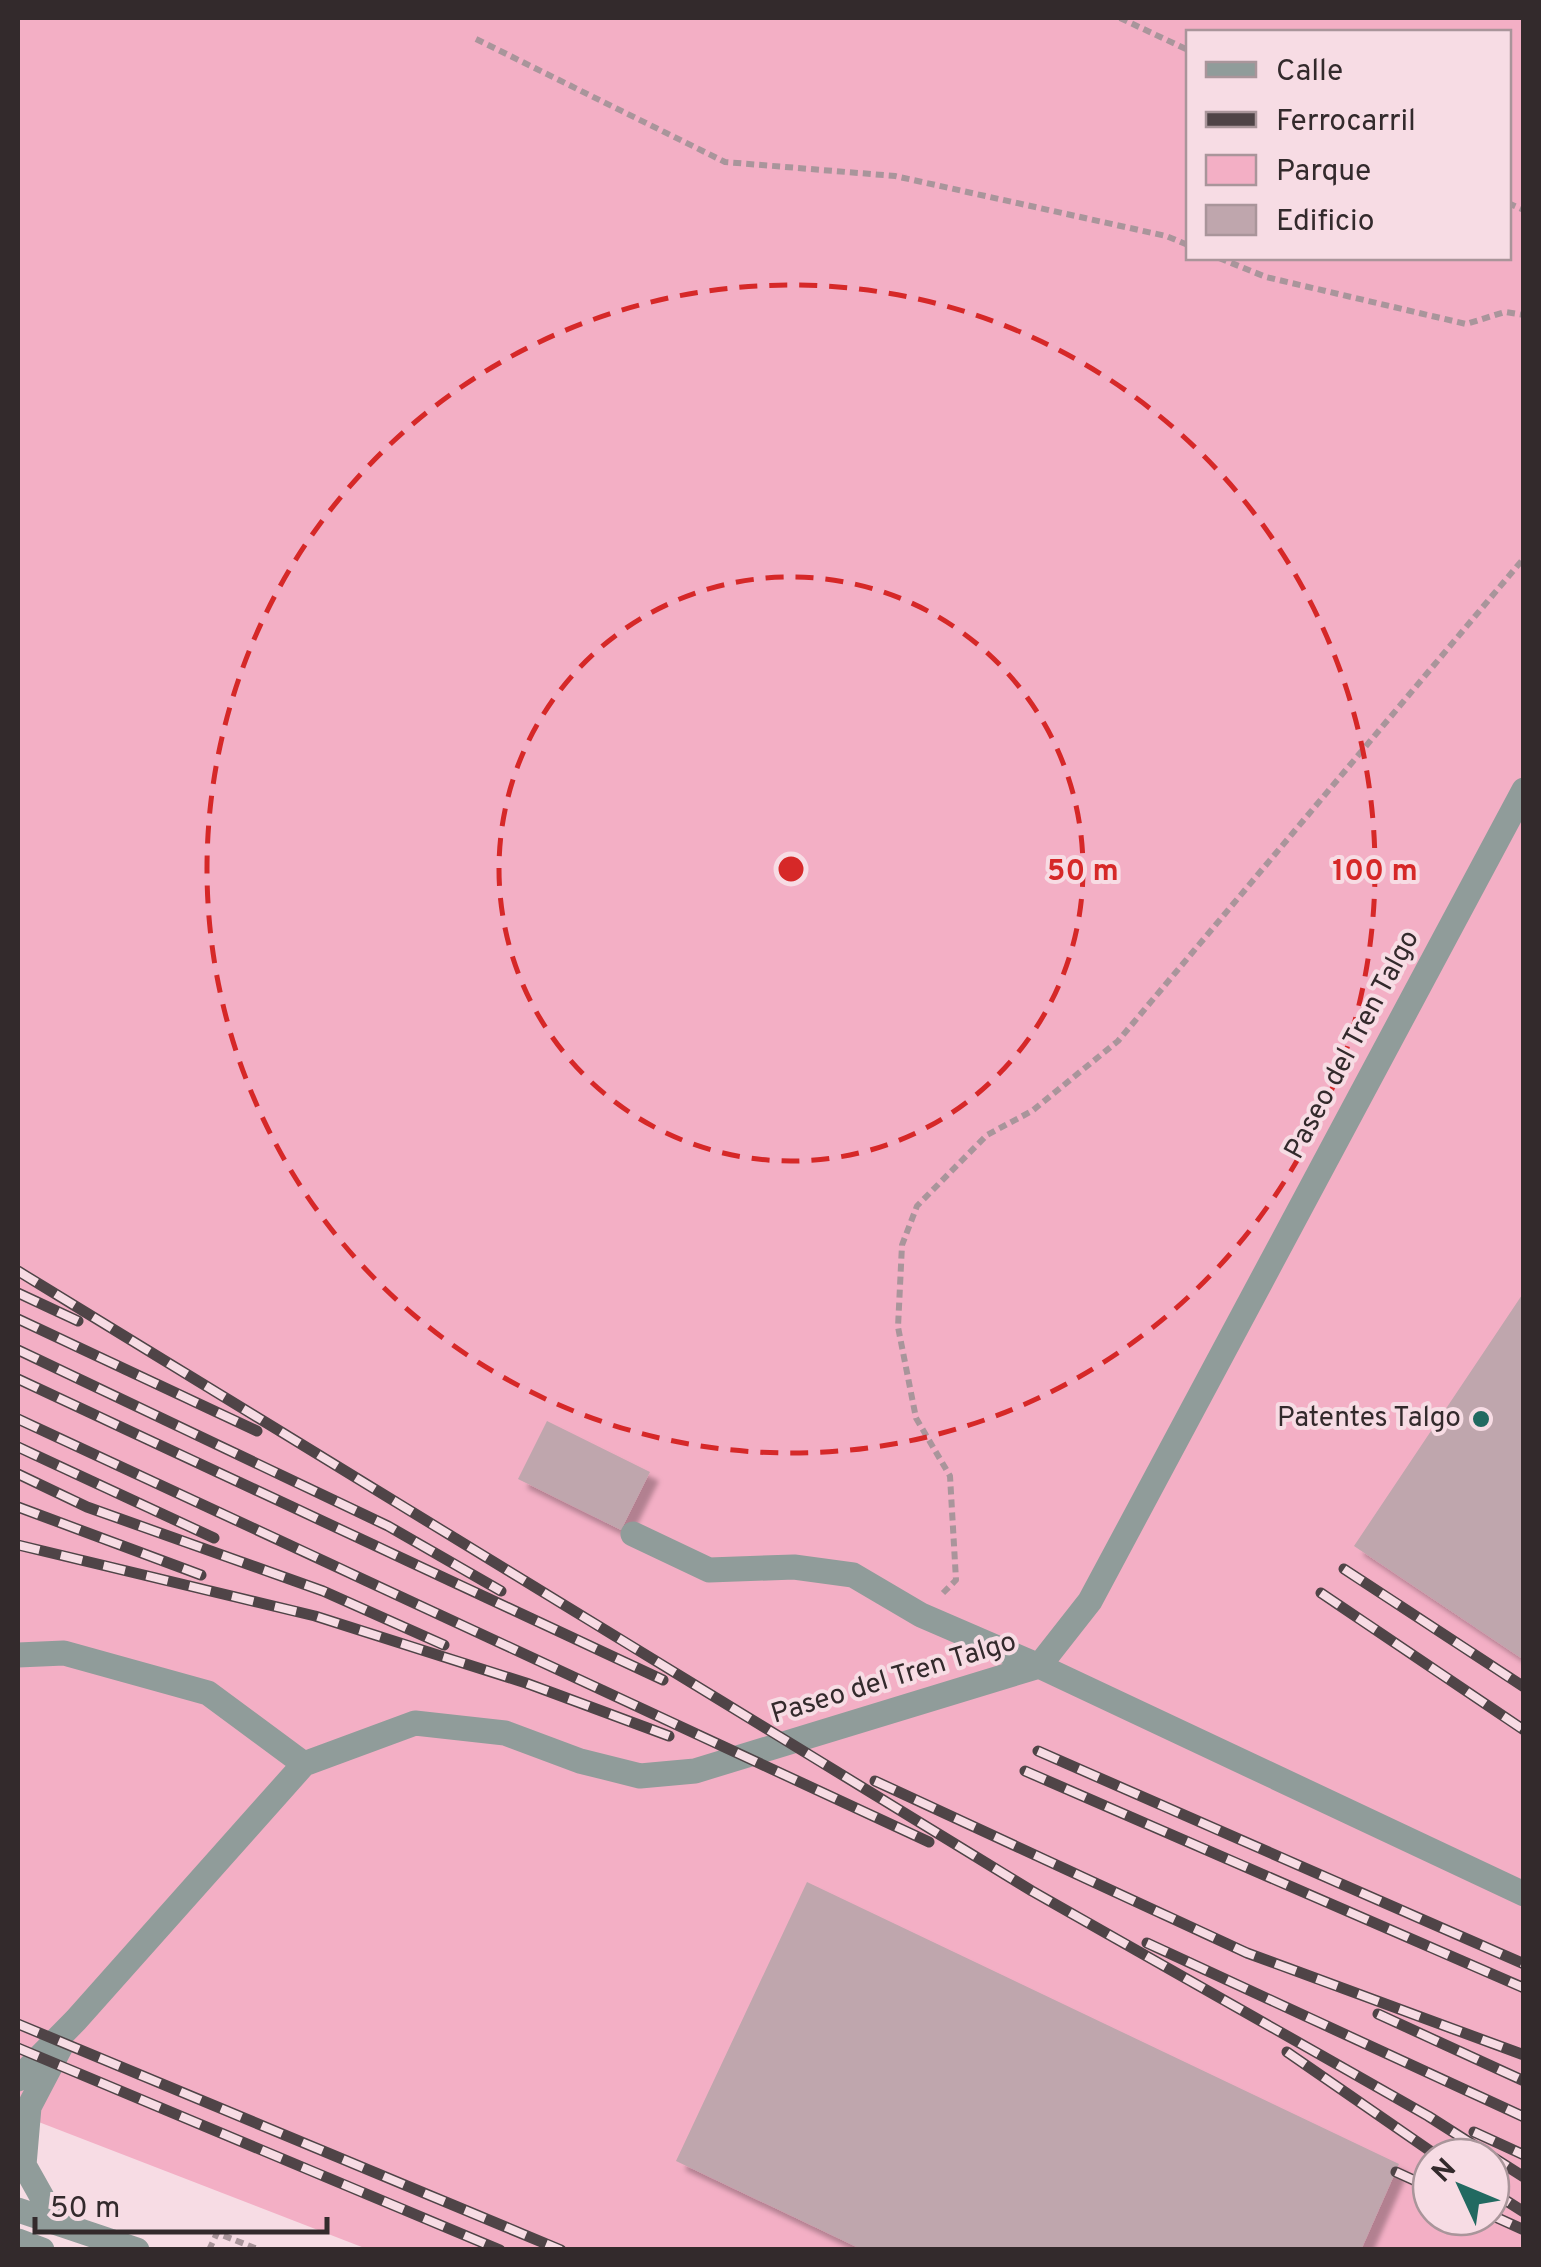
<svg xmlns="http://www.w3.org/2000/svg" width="1541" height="2267" font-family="Overpass,sans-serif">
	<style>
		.green { fill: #f3afc5; fill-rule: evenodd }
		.building { fill: #bfa6ad; filter: url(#shadow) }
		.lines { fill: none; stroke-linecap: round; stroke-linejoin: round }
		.path { stroke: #a9959b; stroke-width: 6; stroke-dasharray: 8 5; stroke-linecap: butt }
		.minor { stroke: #909c9a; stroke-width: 25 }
		.rail-casing { stroke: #4f4447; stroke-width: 11 }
		.rail { stroke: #f7dce4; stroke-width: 8; stroke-dasharray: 22; stroke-linecap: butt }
		.ring { fill: none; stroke: #d62828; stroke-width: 5; stroke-dasharray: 18 12 }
		.poi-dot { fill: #226a61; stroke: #f7dce4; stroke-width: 4 }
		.labels { text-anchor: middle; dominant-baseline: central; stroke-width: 8; stroke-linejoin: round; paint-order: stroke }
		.street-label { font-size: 28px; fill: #332a2c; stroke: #f7dce4 }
		.poi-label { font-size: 28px; fill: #332a2c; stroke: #f7dce4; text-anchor: end }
		.centre { fill: #d62828; stroke: #f7dce4; stroke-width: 5 }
		.ring-label { font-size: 30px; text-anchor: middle; font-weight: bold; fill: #d62828; stroke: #f7dce4; stroke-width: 8; stroke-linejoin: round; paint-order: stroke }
	</style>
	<defs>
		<filter id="shadow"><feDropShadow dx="9" dy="9" stdDeviation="2.5" flood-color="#0004"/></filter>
	</defs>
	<rect width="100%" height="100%" fill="#f7dce4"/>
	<path class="green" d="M 18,18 L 1523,18 L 1523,2249 L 367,2249 L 18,2114 ZM 1188,32 L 1508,32 L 1508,258 L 1188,258 ZM 1431,2157 L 1491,2157 L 1491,2217 L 1431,2217 Z"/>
	<path class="building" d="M 1524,1292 L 1524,1660 L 1354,1546 Z
		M 547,1421 L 650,1472 L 621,1530 L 518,1479 Z
		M 807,1882 L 1399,2164 L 1361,2250 L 863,2250 L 676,2161 Z"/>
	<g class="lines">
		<path class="path" d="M 1120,18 L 1188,50
			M 476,39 L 725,162 L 895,176 L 1166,236 L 1188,245
			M 1508,203 L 1524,210
			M 1219,258 L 1266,277 L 1466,324 L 1505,312 L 1524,315
			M 943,1593 L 956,1580 L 950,1476 L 916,1418 L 898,1327 L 902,1245 L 917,1206 L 987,1135 L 1032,1111 L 1118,1041 L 1524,558
			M 209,2250 L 217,2233 L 260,2250"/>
		<path class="minor" d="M 633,1534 L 709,1570 L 794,1567 L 853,1575 L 921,1615 L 1039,1666 L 1524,1894
			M 18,1655 L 64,1653 L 208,1693 L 304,1764
			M 18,2079 L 76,2020 L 304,1764 L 415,1723 L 505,1733 L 580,1761 L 640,1776 L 695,1771 L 1039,1666 L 1090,1601 L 1524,790
			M 18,2210 L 137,2250
			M 56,2222 L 24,2165 L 29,2107 L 61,2046
			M 18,2241 L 42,2250"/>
		<g class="rail-casing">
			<path id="rail" d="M 18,1271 L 1032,1891 L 1428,2116 L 1524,2177
				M 18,1293 L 78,1321
				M 18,1319 L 257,1431
				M 18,1350 L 388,1526 L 501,1591
				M 18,1379 L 663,1680
				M 18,1419 L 929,1842
				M 18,1447 L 214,1538
				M 18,1474 L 87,1507 L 323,1591 L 444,1645
				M 18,1507 L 201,1575
				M 18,1545 L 315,1616 L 526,1683 L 669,1736
				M 1344,1569 L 1524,1687
				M 1321,1593 L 1524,1730
				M 1038,1751 L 1524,1964
				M 1025,1771 L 1524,1988
				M 875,1781 L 1247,1953 L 1524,2055
				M 1147,1943 L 1524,2117
				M 1378,2014 L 1524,2081
				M 18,2024 L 561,2250
				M 18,2048 L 500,2250
				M 1287,2052 L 1439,2157
				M 1474,2132 L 1524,2155
				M 1396,2172 L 1431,2188
				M 1491,2191 L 1524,2212
				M 1491,2215 L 1524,2230"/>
		</g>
		<use href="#rail" class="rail"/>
	</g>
	<g class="ring">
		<circle cx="791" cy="869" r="292"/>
		<circle cx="791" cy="869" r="584"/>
	</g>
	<circle class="poi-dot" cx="1481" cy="1419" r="10"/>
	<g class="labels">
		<g class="street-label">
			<text transform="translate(1353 1045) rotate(-62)">Paseo del Tren Talgo</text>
			<text transform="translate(894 1679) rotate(-17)">Paseo del Tren Talgo</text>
		</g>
		<g class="poi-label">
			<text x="1461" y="1419">Patentes Talgo</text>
		</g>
	</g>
	<circle cx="791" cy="869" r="15" class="centre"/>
	<g class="ring-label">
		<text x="1083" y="880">50 m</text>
		<text x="1375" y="880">100 m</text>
	</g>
	<rect width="1541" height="2267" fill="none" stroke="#332a2c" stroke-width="40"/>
	<rect x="1186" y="30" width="325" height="230" fill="#f7dce4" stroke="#a9959a" stroke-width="2.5"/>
	<rect x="1206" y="62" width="50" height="15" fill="#909c9a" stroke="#a9959a" stroke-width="2.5"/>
	<text x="1276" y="80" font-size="30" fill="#332a2c">Calle</text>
	<rect x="1206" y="112" width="50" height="15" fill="#4f4447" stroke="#a9959a" stroke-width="2.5"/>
	<text x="1276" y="130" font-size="30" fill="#332a2c">Ferrocarril</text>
	<rect x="1206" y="155" width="50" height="30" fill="#f3afc5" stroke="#a9959a" stroke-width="2.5"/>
	<text x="1276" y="180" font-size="30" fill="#332a2c">Parque</text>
	<rect x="1206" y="205" width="50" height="30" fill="#bfa6ad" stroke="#a9959a" stroke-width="2.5"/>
	<text x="1276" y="230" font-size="30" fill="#332a2c">Edificio</text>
	<g transform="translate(1461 2187) rotate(314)"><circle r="48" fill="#f7dce4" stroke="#a9959a" stroke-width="2.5"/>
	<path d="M0-8L18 38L0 25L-18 38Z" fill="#226a61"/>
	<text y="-15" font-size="28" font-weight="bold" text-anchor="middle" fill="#332a2c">N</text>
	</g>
	<path d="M35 2217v15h292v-15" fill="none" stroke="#332a2c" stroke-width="5"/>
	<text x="50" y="2217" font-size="30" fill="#332a2c" stroke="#f7dce4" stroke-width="8" paint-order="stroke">50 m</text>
</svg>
